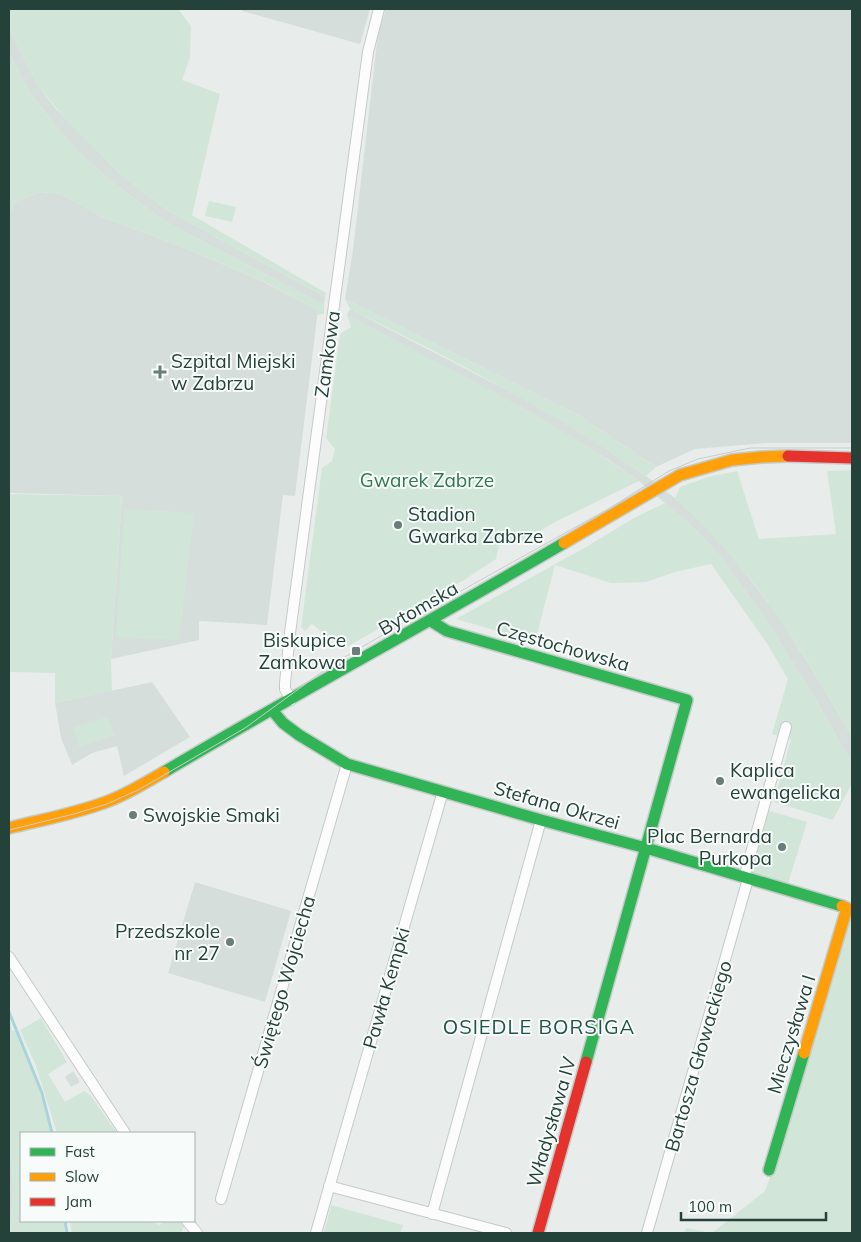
<svg xmlns="http://www.w3.org/2000/svg" width="861" height="1242" font-family="Mulish,sans-serif">
	<style>
		.built { fill: #d6dedb }
		.green { fill: #d1e6d8 }
		.lines { fill: none; stroke-linecap: round; stroke-linejoin: round }
		.stream { stroke: #a9d4db; stroke-width: 3 }
		.street-casing { stroke: #c5cac8; stroke-width: 12 }
		.fast-casing { stroke: #c3cbc8; stroke-width: 14 }
		.slow-casing { stroke: #c3cbc8; stroke-width: 14 }
		.jam-casing { stroke: #c3cbc8; stroke-width: 14 }
		.street { stroke: #fcfcfc; stroke-width: 10 }
		.fast { stroke: #30b455; stroke-width: 11 }
		.slow { stroke: #ff9f0a; stroke-width: 11 }
		.jam { stroke: #e5322d; stroke-width: 11 }
		.tram { stroke: #c9cdcc; stroke-width: 1 }
		.poi-dot { fill: #697e78; stroke: #f7fbf9; stroke-width: 2 }
		.labels { text-anchor: middle; dominant-baseline: central; stroke-width: 4; stroke-linejoin: round; paint-order: stroke }
		.street-label { font-size: 19px; fill: #24423a; stroke: #f7fbf9 }
		.poi-label { font-size: 19px; fill: #24423a; stroke: #f7fbf9; text-anchor: start }
		.park-label { font-size: 19px; fill: #2d7a4b; stroke: #f7fbf9 }
		.neighbourhood-label { font-size: 20px; letter-spacing: 1px; fill: #1f5548; stroke: #f7fbf9 }
	</style>
	<rect width="100%" height="100%" fill="#e8edeb"/>
	<path class="built" d="M 242,9 L 370,9 L 360,44 L 242,11 Z
		M 386,9 L 852,9 L 852,443 L 766,443 L 695,449 L 656,467 L 578,415 L 345,299 L 353,250 L 378,34 Z
		M 9,29 L 37,84 L 55,108 L 117,171 L 150,198 L 174,214 L 325,297 L 324,305 L 170,224 L 144,206 L 110,180 L 84,157 L 61,133 L 29,91 L 9,53 Z
		M 41,192 L 61,194 L 104,218 L 170,242 L 260,280 L 318,310 L 295,496 L 283,495 L 267,625 L 199,621 L 199,640 L 111,659 L 122,496 L 9,493 L 9,214 L 16,201 Z
		M 350,309 L 532,403 L 575,428 L 646,476 L 675,498 L 699,520 L 732,556 L 780,618 L 817,677 L 852,737 L 852,764 L 823,712 L 769,624 L 721,557 L 693,527 L 639,481 L 609,460 L 528,411 L 347,315 Z
		M 152,682 L 190,737 L 124,776 L 117,746 L 92,753 L 72,765 L 61,738 L 55,703 Z
		M 195,882 L 291,911 L 265,1002 L 168,973 Z
		M 73,1071 L 80,1082 L 71,1087 L 65,1077 Z
		M 9,1134 L 13,1191 L 10,1233 L 9,1233 Z"/>
	<path class="green" d="M 9,9 L 178,9 L 191,26 L 190,58 L 182,80 L 220,94 L 192,215 L 326,293 L 325,297 L 174,214 L 150,198 L 117,171 L 69,124 L 37,84 L 9,29 Z
		M 9,53 L 29,91 L 47,115 L 84,157 L 110,180 L 144,206 L 170,224 L 324,305 L 324,314 L 317,315 L 318,310 L 263,281 L 170,242 L 104,218 L 61,194 L 41,192 L 16,201 L 9,214 Z
		M 209,201 L 236,207 L 232,222 L 205,216 Z
		M 345,299 L 578,415 L 656,467 L 646,476 C 553,411 452,359 350,309 Z
		M 347,315 C 446,368 548,416 639,481 L 555,522 L 522,542 L 509,539 L 499,546 L 496,559 L 464,580 L 343,649 L 312,624 L 305,631 L 301,627 L 322,468 L 332,461 L 335,449 L 326,438 L 340,334 L 351,327 Z
		M 852,470 L 852,737 C 822,685 792,632 755,585 C 731,554 704,525 675,498 L 680,487 L 708,477 L 737,471 L 759,539 L 836,534 L 827,471 Z
		M 9,494 L 122,496 L 111,659 L 112,691 L 55,703 L 55,673 L 9,672 Z
		M 665,503 L 693,527 L 721,557 L 769,624 L 823,712 L 852,764 L 852,857 L 852,783 L 833,820 L 774,802 L 791,739 L 772,734 L 788,679 L 768,645 L 711,564 L 675,572 L 646,582 L 611,583 L 555,565 L 535,642 L 456,619 L 586,547 L 634,518 Z
		M 124,509 L 194,513 L 179,640 L 116,637 Z
		M 108,717 L 114,736 L 79,747 L 73,728 Z
		M 767,810 L 807,822 L 787,887 L 751,873 L 751,868 Z
		M 852,899 L 852,1233 L 684,1233 L 686,1228 L 712,1233 L 765,1191 L 773,1169 Z
		M 9,1016 L 12,1031 L 15,1031 L 40,1091 L 51,1133 L 21,1133 L 21,1221 L 64,1221 L 65,1233 L 10,1233 L 13,1191 L 9,1134 Z
		M 41,1018 L 67,1062 L 48,1074 L 65,1102 L 84,1091 L 91,1096 L 117,1133 L 57,1133 L 36,1066 L 20,1030 Z
		M 331,1205 L 403,1225 L 400,1233 L 324,1233 Z
		M 70,1221 L 150,1221 L 160,1225 L 164,1221 L 178,1221 L 184,1226 L 181,1233 L 72,1233 Z"/>
	<g class="lines">
		<path class="stream" d="M 9,1012 L 42,1093 L 52,1133
			M 65,1221 L 67,1233"/>
		<g class="street-casing">
			<path id="street" d="M 291,700 L 285,689 L 285,683 L 290,633 L 368,52 L 379,9
				M 744,878 L 786,727
				M 9,957 L 125,1133
				M 329,1186 L 506,1233
				M 221,1199 L 347,764
				M 432,1214 L 541,820
				M 187,1221 L 197,1233
				M 316,1233 L 443,791
				M 647,1233 L 748,879"/>
		</g>
		<g class="fast-casing">
			<path id="fast" d="M 431,621 L 447,631 L 687,700 L 586,1062
				M 272,710 L 283,723 L 299,735 L 347,764 L 541,820 L 646,848 L 842,906
				M 164,772 C 296,694 431,621 564,543
				M 769,1170 L 804,1053"/>
		</g>
		<g class="slow-casing">
			<path id="slow" d="M 564,543 L 680,475 L 732,460 L 762,457 L 788,456
				M 9,828 C 41,820 74,814 106,802 C 126,795 145,783 164,772
				M 804,1053 L 847,908 L 842,906"/>
		</g>
		<g class="jam-casing">
			<path id="jam" d="M 788,456 L 852,458
				M 538,1233 L 586,1062"/>
		</g>
		<use href="#street" class="street"/>
		<use href="#fast" class="fast"/>
		<use href="#slow" class="slow"/>
		<use href="#jam" class="jam"/>
		<path class="tram" d="M 9,830 L 74,814 L 107,804 L 140,789 L 245,728 L 333,664 L 398,626 L 608,509 L 669,471 L 698,459 L 750,448 L 852,448"/>
	</g>
	<g class="poi-dot">
		<path d="M157.5 364.5h5v5h5v5h-5v5h-5v-5h-5v-5h5z"/>
		<circle cx="398" cy="525" r="5"/>
		<rect x="351" y="646" width="10" height="10" rx="2.5"/>
		<circle cx="720" cy="781" r="5"/>
		<circle cx="133" cy="815" r="5"/>
		<circle cx="782" cy="847" r="5"/>
		<circle cx="230" cy="942" r="5"/>
	</g>
	<g class="labels">
		<g class="street-label">
			<text transform="translate(327 354) rotate(-82)">Zamkowa</text>
			<text transform="translate(418 608) rotate(-30)">Bytomska</text>
			<text transform="translate(563 646) rotate(16)">Częstochowska</text>
			<text transform="translate(557 805) rotate(16)">Stefana Okrzei</text>
			<text transform="translate(284 982) rotate(-74)">Świętego Wojciecha</text>
			<text transform="translate(386 988) rotate(-74)">Pawła Kempki</text>
			<text transform="translate(791 1034) rotate(-73)">Mieczysława I</text>
			<text transform="translate(698 1056) rotate(-74)">Bartosza Głowackiego</text>
			<text transform="translate(551 1122) rotate(-74)">Władysława IV</text>
		</g>
		<g class="poi-label">
			<text x="171" y="361">Szpital Miejski<tspan x="171" dy="22">w Zabrzu</tspan></text>
			<text x="408" y="514">Stadion<tspan x="408" dy="22">Gwarka Zabrze</tspan></text>
			<text x="346" y="640" text-anchor="end">Biskupice<tspan x="346" dy="22">Zamkowa</tspan></text>
			<text x="730" y="770">Kaplica<tspan x="730" dy="22">ewangelicka</tspan></text>
			<text x="143" y="815">Swojskie Smaki</text>
			<text x="772" y="836" text-anchor="end">Plac Bernarda<tspan x="772" dy="22">Purkopa</tspan></text>
			<text x="220" y="931" text-anchor="end">Przedszkole<tspan x="220" dy="22">nr 27</tspan></text>
		</g>
		<g class="park-label">
			<text x="427" y="480">Gwarek Zabrze</text>
		</g>
		<g class="neighbourhood-label">
			<text x="539" y="1026">OSIEDLE BORSIGA</text>
		</g>
	</g>
	<rect width="861" height="1242" fill="none" stroke="#24423a" stroke-width="20"/>
	<rect x="20" y="1132" width="175" height="90" fill="#f7fbf9" stroke="#a3b1ad"/>
	<rect x="30" y="1148" width="25" height="8" fill="#30b455" stroke="#a3b1ad"/>
	<text x="65" y="1157" font-size="15" fill="#24423a">Fast</text>
	<rect x="30" y="1173" width="25" height="8" fill="#ff9f0a" stroke="#a3b1ad"/>
	<text x="65" y="1182" font-size="15" fill="#24423a">Slow</text>
	<rect x="30" y="1198" width="25" height="8" fill="#e5322d" stroke="#a3b1ad"/>
	<text x="65" y="1207" font-size="15" fill="#24423a">Jam</text>
	<path d="M681 1212v8h145v-8" fill="none" stroke="#24423a" stroke-width="2.5"/>
	<text x="688" y="1212" font-size="15" fill="#24423a" stroke="#f7fbf9" stroke-width="4" paint-order="stroke">100 m</text>
</svg>
